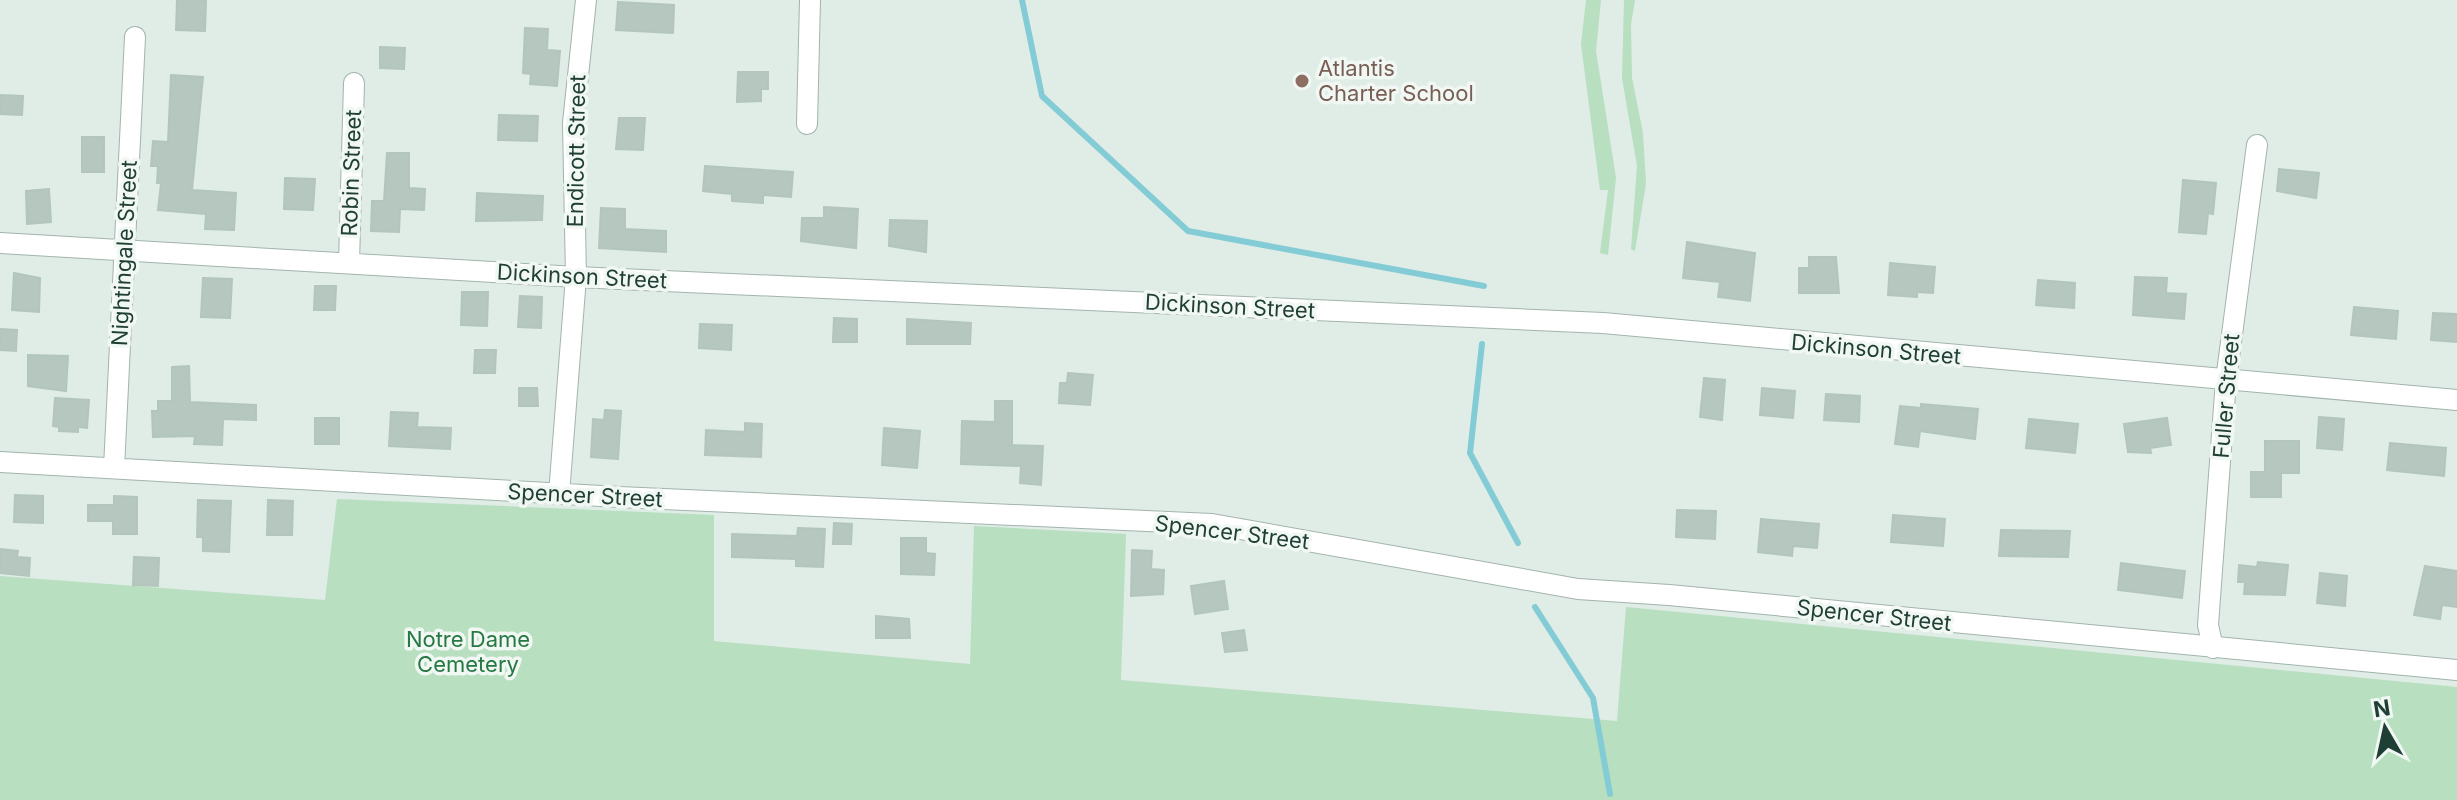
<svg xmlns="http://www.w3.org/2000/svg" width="2457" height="800" font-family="Inter,sans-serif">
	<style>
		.green { fill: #b7dfc0 }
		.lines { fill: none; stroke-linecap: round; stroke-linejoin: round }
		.stream { stroke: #83ccd6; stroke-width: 6 }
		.building { fill: #b5c7bf; stroke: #b2c6bd; stroke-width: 2 }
		.street-casing { stroke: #a2b4ad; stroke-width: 22 }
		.street { stroke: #fff; stroke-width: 20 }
		.education-dot { fill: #8d6e63; stroke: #f1f8f4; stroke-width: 3 }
		.labels { text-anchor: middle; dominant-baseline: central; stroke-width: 7; stroke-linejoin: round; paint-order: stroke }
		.education-label { font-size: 22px; fill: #785e54; stroke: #f1f8f4; text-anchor: start }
		.street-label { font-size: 22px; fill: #1f3e34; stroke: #f1f8f4 }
		.park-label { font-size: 22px; fill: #267843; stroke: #f1f8f4 }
	</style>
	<rect width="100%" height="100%" fill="#e0ece6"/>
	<path class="green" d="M 1586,0 L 1601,0 L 1596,51 L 1616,178 L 1608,255 L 1600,253 L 1608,190 L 1600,190 L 1581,44 Z
		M 1624,0 L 1635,0 L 1631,24 L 1632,78 L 1643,133 L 1646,183 L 1635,251 L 1631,249 L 1637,166 L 1622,78 Z
		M 337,499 L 714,515 L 714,641 L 970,664 L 974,526 L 1126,534 L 1121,680 L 1617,721 L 1626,607 L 2457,687 L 2457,800 L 0,800 L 0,576 L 325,600 Z"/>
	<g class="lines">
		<path class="stream" d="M 1022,0 L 1042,96 L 1188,231 L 1484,286
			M 1482,344 L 1470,453 L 1518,543
			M 1535,607 L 1593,698 L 1610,794"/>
	</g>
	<path class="building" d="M 177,0 L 206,0 L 205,31 L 176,30 Z
		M 618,2 L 674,5 L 673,33 L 616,30 Z
		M 525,28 L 548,29 L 547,50 L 560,51 L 557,86 L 530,84 L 531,74 L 523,73 Z
		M 380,47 L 405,48 L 404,69 L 380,68 Z
		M 738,72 L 768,72 L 768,89 L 761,89 L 761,101 L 737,102 Z
		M 171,75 L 203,77 L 192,190 L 236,193 L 234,230 L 205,229 L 206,214 L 158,210 L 161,183 L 157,183 L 158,166 L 151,166 L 153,141 L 168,142 Z
		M 0,95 L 23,96 L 22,115 L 0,114 Z
		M 499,115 L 538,116 L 537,141 L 498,140 Z
		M 619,118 L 645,118 L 643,150 L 616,149 Z
		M 82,137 L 104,137 L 104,172 L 82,172 Z
		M 387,153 L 409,153 L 409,188 L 425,189 L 424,210 L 400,209 L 399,232 L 371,231 L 372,201 L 384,201 Z
		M 705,166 L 793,172 L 791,197 L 763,195 L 763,203 L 732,201 L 732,194 L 703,191 Z
		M 2279,169 L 2319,173 L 2316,198 L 2277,191 Z
		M 285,178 L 315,179 L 313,210 L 284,209 Z
		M 2183,180 L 2216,183 L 2213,214 L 2208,213 L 2206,234 L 2179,232 Z
		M 49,189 L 51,222 L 27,224 L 26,191 Z
		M 477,193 L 543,196 L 542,220 L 476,221 Z
		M 824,207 L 858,209 L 856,248 L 801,241 L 802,218 L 824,218 Z
		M 601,208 L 625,209 L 625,229 L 666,231 L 666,252 L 599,248 Z
		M 890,220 L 927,221 L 926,252 L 889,246 Z
		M 1687,242 L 1755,253 L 1750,301 L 1718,297 L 1720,282 L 1683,278 Z
		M 1809,257 L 1836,257 L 1839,293 L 1799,293 L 1799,268 L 1809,268 Z
		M 1890,263 L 1935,267 L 1933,293 L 1917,292 L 1917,297 L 1888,295 Z
		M 14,273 L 40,278 L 39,312 L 12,310 Z
		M 2135,277 L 2167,278 L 2166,293 L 2186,294 L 2184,319 L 2133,315 Z
		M 203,278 L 232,279 L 230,318 L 201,317 Z
		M 2038,280 L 2075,283 L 2074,308 L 2036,305 Z
		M 315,286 L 336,286 L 335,310 L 314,310 Z
		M 462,292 L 488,292 L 487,326 L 461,325 Z
		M 520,296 L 542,297 L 541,328 L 518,327 Z
		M 2354,307 L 2398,311 L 2396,339 L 2351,335 Z
		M 2433,313 L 2457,314 L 2457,342 L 2431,340 Z
		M 834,318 L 857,319 L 857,342 L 833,342 Z
		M 907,319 L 971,323 L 970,344 L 907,344 Z
		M 700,324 L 732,325 L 731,350 L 699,348 Z
		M 0,329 L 17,330 L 16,351 L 0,350 Z
		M 475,350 L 496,350 L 495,373 L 474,373 Z
		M 28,355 L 68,356 L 66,391 L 28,386 Z
		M 189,366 L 190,402 L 256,405 L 256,420 L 223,419 L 222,445 L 194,444 L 195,436 L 153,437 L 152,411 L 158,411 L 158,401 L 172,401 L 172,367 Z
		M 1068,373 L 1093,375 L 1090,405 L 1059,403 L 1060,383 L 1067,383 Z
		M 1704,378 L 1725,380 L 1722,420 L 1700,417 Z
		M 519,388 L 537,388 L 538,406 L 519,406 Z
		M 1762,388 L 1795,391 L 1793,418 L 1760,415 Z
		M 1826,394 L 1860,396 L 1859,422 L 1824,420 Z
		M 55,398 L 89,400 L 87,428 L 78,427 L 78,432 L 59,431 L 59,427 L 53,426 Z
		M 995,401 L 1012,401 L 1012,445 L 1043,446 L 1041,485 L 1020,483 L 1021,466 L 961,464 L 962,421 L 995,422 Z
		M 1921,404 L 1978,409 L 1975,439 L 1920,431 L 1918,447 L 1895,444 L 1900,406 L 1921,408 Z
		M 605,410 L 621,411 L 618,459 L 591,457 L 593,419 L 604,420 Z
		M 391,412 L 418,413 L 417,427 L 451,428 L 450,449 L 389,446 Z
		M 2319,417 L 2344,419 L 2342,450 L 2317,448 Z
		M 315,418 L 339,418 L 339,444 L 315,444 Z
		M 2167,418 L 2171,445 L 2150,448 L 2151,453 L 2128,452 L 2124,424 Z
		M 2029,419 L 2078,424 L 2075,453 L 2026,448 Z
		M 745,423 L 762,424 L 761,457 L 705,455 L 706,430 L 745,432 Z
		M 884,428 L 920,431 L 917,468 L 882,465 Z
		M 2265,441 L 2299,441 L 2299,473 L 2281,473 L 2281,497 L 2251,497 L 2251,472 L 2265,472 Z
		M 2390,443 L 2446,448 L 2444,476 L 2387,470 Z
		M 15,495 L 43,496 L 43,523 L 14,522 Z
		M 114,496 L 137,497 L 137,534 L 113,534 L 113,521 L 88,521 L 88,505 L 114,505 Z
		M 198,500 L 231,501 L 229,552 L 203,551 L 203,537 L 197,537 Z
		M 268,500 L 293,501 L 292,535 L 267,535 Z
		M 1677,510 L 1716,511 L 1715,539 L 1676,537 Z
		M 1893,515 L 1945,519 L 1943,546 L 1891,542 Z
		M 1761,519 L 1819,524 L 1817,548 L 1793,546 L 1792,556 L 1758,552 Z
		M 834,523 L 852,524 L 851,544 L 833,544 Z
		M 798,528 L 825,529 L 823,567 L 796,566 L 796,559 L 732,557 L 732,534 L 797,536 Z
		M 2001,530 L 2070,531 L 2068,557 L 1999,556 Z
		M 901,538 L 926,538 L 926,553 L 935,554 L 934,575 L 901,574 Z
		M 0,549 L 18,551 L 17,557 L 30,558 L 29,576 L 0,573 Z
		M 1132,550 L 1152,551 L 1151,569 L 1164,570 L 1163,594 L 1131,596 Z
		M 134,557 L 159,558 L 158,586 L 133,585 Z
		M 2258,562 L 2288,565 L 2285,595 L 2244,594 L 2245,582 L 2238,582 L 2239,565 L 2257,567 Z
		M 2121,563 L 2185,571 L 2182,598 L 2118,590 Z
		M 2425,566 L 2457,571 L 2457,607 L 2442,605 L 2440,619 L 2414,615 Z
		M 2320,573 L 2347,576 L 2345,606 L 2317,603 Z
		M 1224,581 L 1228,609 L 1195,614 L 1191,586 Z
		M 876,616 L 909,619 L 910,638 L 876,638 Z
		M 1244,630 L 1247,650 L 1225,652 L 1222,633 Z"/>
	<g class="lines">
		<g class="street-casing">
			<path id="street" d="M 807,124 L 810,0
				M 0,243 L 576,277 L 1603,323 L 2457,400
				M 349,263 L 354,83
				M 0,462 L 619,497 L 1212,524 L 1578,589 L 1669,595 L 2457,670
				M 114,468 L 135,37
				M 559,494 L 576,277 L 573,123 L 586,0
				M 2213,648 L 2208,625 L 2226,380 L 2257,145"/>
		</g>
		<use href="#street" class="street"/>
	</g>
	<circle class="education-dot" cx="1302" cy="81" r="8"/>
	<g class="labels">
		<g class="education-label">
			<text x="1318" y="68">Atlantis<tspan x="1318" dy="25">Charter School</tspan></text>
		</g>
		<g class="street-label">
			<text transform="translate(576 151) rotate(-89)">Endicott Street</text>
			<text transform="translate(351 173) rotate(-88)">Robin Street</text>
			<text transform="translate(124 253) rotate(-87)">Nightingale Street</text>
			<text transform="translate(582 276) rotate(3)">Dickinson Street</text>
			<text transform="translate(1230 306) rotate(3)">Dickinson Street</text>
			<text transform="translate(1876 349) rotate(5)">Dickinson Street</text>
			<text transform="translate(2226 396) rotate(-85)">Fuller Street</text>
			<text transform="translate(585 495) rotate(3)">Spencer Street</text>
			<text transform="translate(1232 532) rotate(7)">Spencer Street</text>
			<text transform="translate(1874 615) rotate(6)">Spencer Street</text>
		</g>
		<g class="park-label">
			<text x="468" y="639">Notre Dame<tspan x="468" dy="25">Cemetery</tspan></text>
		</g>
	</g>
	<g transform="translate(2385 728) rotate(351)" stroke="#f1f8f4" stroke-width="6" paint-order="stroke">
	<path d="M0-6L14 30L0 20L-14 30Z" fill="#1f3e34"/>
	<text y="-12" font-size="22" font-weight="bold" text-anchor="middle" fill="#1f3e34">N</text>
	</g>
</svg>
